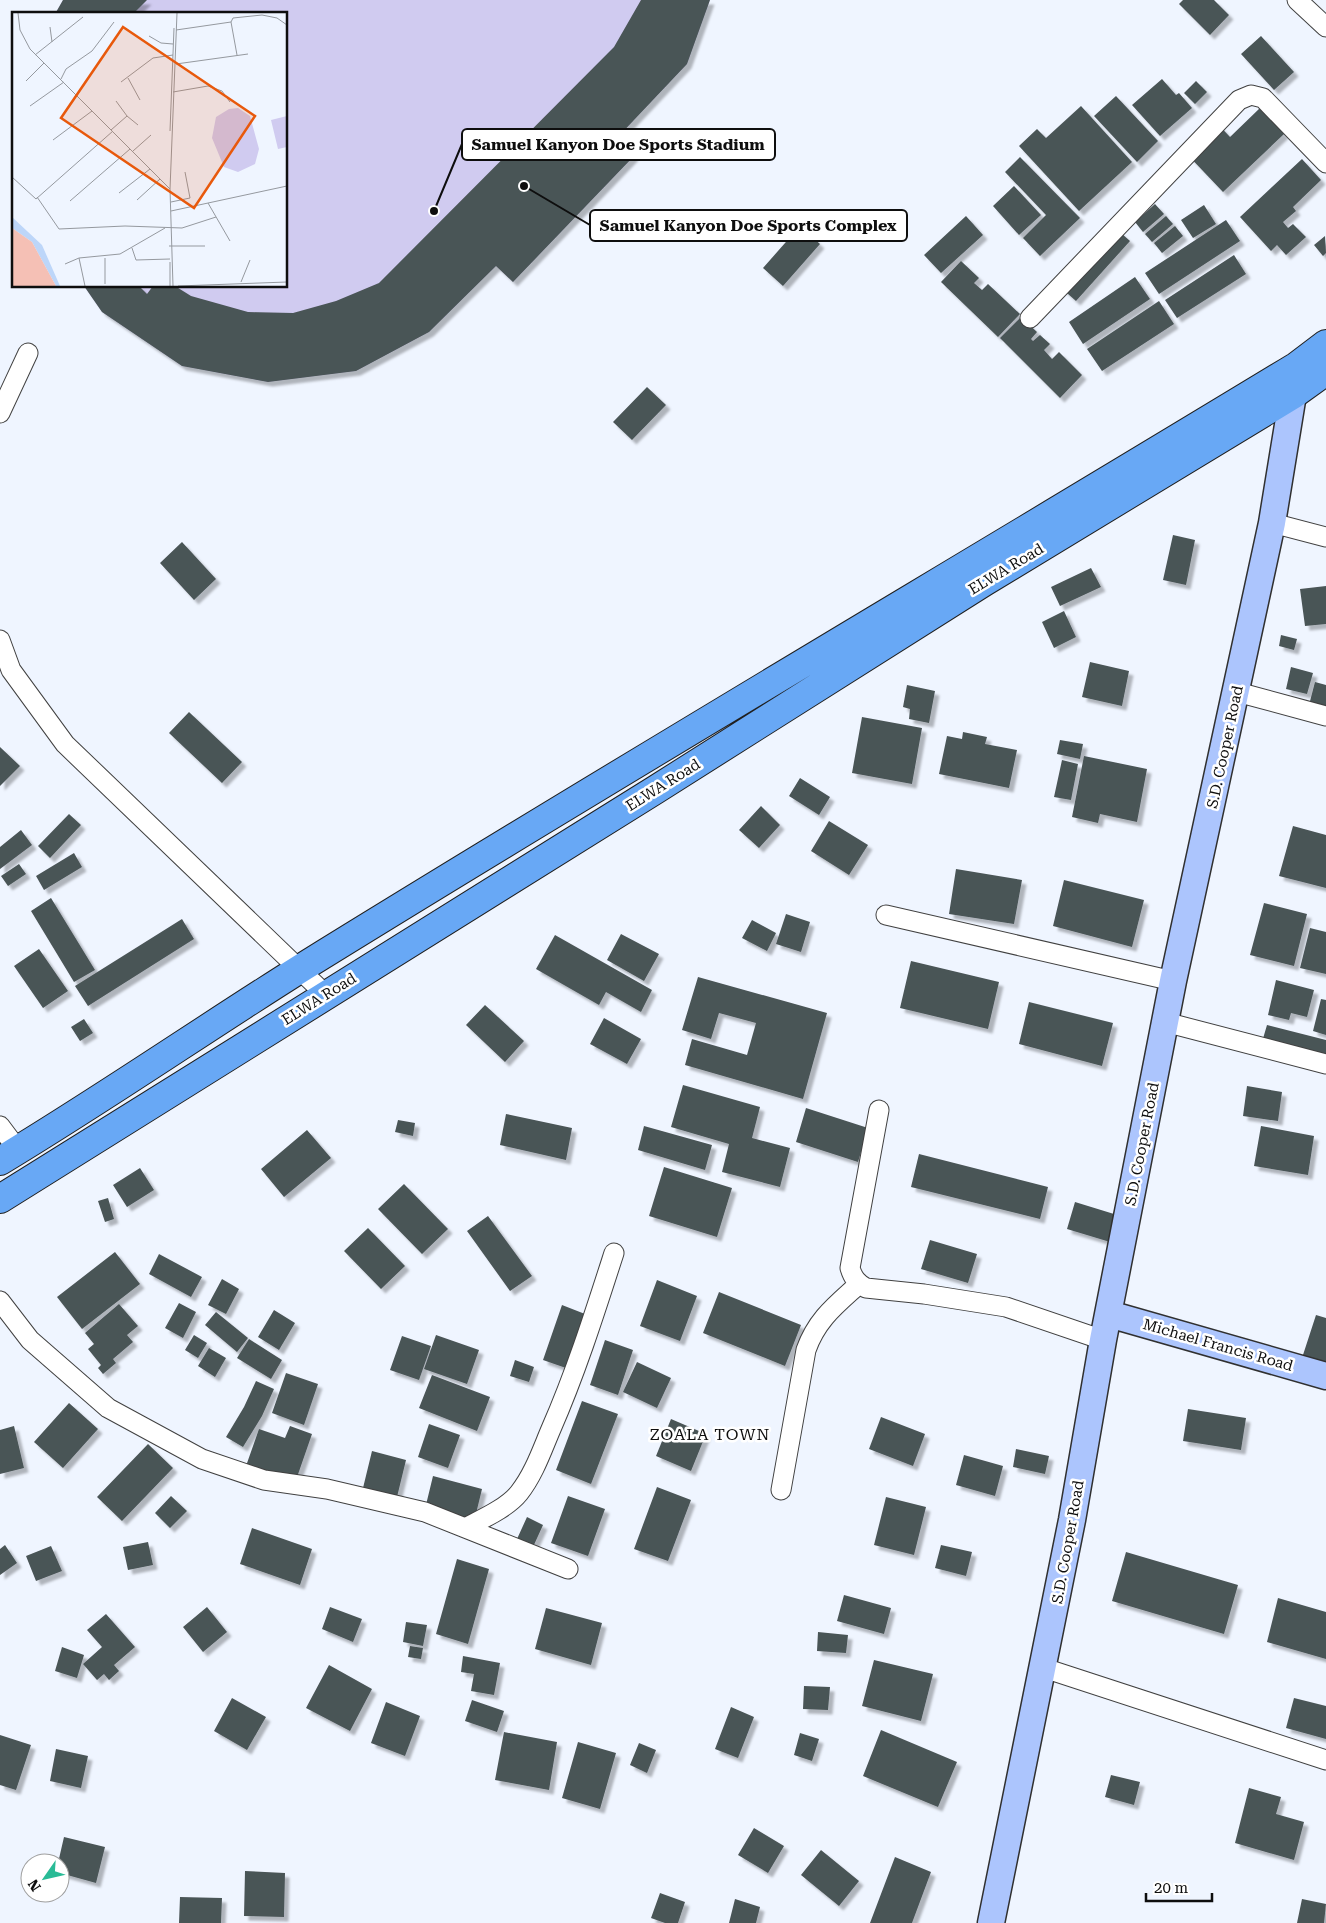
<svg xmlns="http://www.w3.org/2000/svg" width="1326" height="1923" font-family="'Roboto Serif',serif">
	<style>
		.pitch { fill: #d0cbf0 }
		.building { fill: #4a5456; filter: url(#shadow) }
		.lines { fill: none; stroke-linecap: round; stroke-linejoin: round }
		.street-casing { stroke: #414141; stroke-width: 21 }
		.secondary-casing { stroke: #303030; stroke-width: 29 }
		.primary-casing { stroke: #1f1f1f; stroke-width: 30 }
		.street { stroke: #fff; stroke-width: 19 }
		.secondary { stroke: #acc5fd; stroke-width: 26 }
		.primary { stroke: #68a8f5; stroke-width: 28 }
		.labels { text-anchor: middle; dominant-baseline: central; stroke-width: 5; stroke-linejoin: round; paint-order: stroke }
		.street-label { font-size: 15px; fill: #0e0e0e; stroke: #fff }
		.neighbourhood-label { font-size: 16px; letter-spacing: 1px; fill: #0e0e0e; stroke: #fff }
		.inset-road { fill: none; stroke: #95999f; stroke-width: 1 }
		.view { fill: #e8590c; fill-opacity: 0.15; stroke: #e8590c; stroke-width: 2.5 }
		.inset-edge { fill: none; stroke: #0e0e0e; stroke-width: 2.5 }
		.leader { fill: none; stroke: #0e0e0e; stroke-width: 2 }
		.callout-dot { fill: #0e0e0e; stroke: #fff; stroke-width: 2 }
		.callout { fill: #fff; stroke: #0e0e0e; stroke-width: 2 }
		.callout-label { font-size: 16px; text-anchor: middle; font-weight: bold; fill: #0e0e0e }
	</style>
	<defs>
		<filter id="shadow"><feDropShadow dx="4.5" dy="4.5" stdDeviation="1" flood-color="#0004"/></filter>
	</defs>
	<rect width="100%" height="100%" fill="#eff5ff"/>
	<path class="pitch" d="M 63,0 L 710,0 L 687,64 L 616,139 L 634,156 L 513,282 L 496,266 L 429,332 L 356,371 L 268,382 L 182,366 L 102,312 L 84,286 L 286,286 L 286,14 L 55,14 Z"/>
	<path class="building" d="M 63,0 L 147,0 L 133,14 L 55,14 Z
		M 641,0 L 710,0 L 687,64 L 616,139 L 634,156 L 513,282 L 496,266 L 429,332 L 356,371 L 268,382 L 182,366 L 102,312 L 84,286 L 139,286 L 147,294 L 153,286 L 175,286 L 191,296 L 248,312 L 293,313 L 336,301 L 379,283 L 614,47 Z
		M 1183,0 L 1214,0 L 1229,15 L 1210,35 L 1179,4 Z
		M 1261,36 L 1294,72 L 1274,90 L 1241,54 Z
		M 1162,79 L 1176,95 L 1179,93 L 1192,108 L 1160,136 L 1132,105 Z
		M 1196,81 L 1207,92 L 1195,104 L 1184,93 Z
		M 1116,96 L 1158,141 L 1137,162 L 1094,116 Z
		M 1081,106 L 1132,162 L 1079,211 L 1019,146 L 1037,129 L 1046,138 Z
		M 1260,108 L 1284,134 L 1223,192 L 1184,151 L 1215,121 L 1230,137 Z
		M 1020,157 L 1080,218 L 1040,256 L 1023,238 L 1046,215 L 1005,172 Z
		M 1302,159 L 1321,180 L 1293,207 L 1296,211 L 1283,222 L 1288,228 L 1293,224 L 1306,237 L 1286,255 L 1277,245 L 1271,251 L 1240,217 Z
		M 1014,186 L 1041,215 L 1019,235 L 993,206 Z
		M 1155,204 L 1164,214 L 1143,232 L 1135,222 Z
		M 1204,205 L 1216,224 L 1193,238 L 1181,220 Z
		M 966,216 L 983,235 L 941,273 L 924,255 Z
		M 1166,216 L 1173,224 L 1152,242 L 1145,234 Z
		M 1226,220 L 1240,241 L 1159,294 L 1145,273 Z
		M 800,226 L 820,244 L 783,286 L 763,268 Z
		M 1113,226 L 1130,241 L 1076,301 L 1059,286 Z
		M 1175,226 L 1183,236 L 1162,253 L 1154,243 Z
		M 1325,236 L 1326,253 L 1323,256 L 1314,245 Z
		M 1234,255 L 1246,274 L 1177,318 L 1165,300 Z
		M 961,261 L 979,278 L 974,283 L 982,290 L 988,284 L 1020,314 L 998,337 L 941,282 Z
		M 1135,277 L 1150,299 L 1083,344 L 1069,322 Z
		M 1159,301 L 1174,324 L 1102,371 L 1087,349 Z
		M 1021,317 L 1037,332 L 1031,339 L 1033,341 L 1040,335 L 1050,344 L 1044,350 L 1052,359 L 1059,352 L 1082,375 L 1060,398 L 1000,338 Z
		M 647,387 L 666,405 L 632,440 L 613,422 Z
		M 1173,535 L 1195,540 L 1186,585 L 1163,580 Z
		M 182,542 L 216,579 L 194,600 L 160,563 Z
		M 1091,568 L 1101,587 L 1060,606 L 1051,587 Z
		M 1326,586 L 1326,624 L 1305,626 L 1300,589 Z
		M 1064,611 L 1076,637 L 1054,648 L 1042,622 Z
		M 1281,635 L 1297,639 L 1294,650 L 1279,646 Z
		M 1090,662 L 1129,671 L 1122,706 L 1082,697 Z
		M 1291,667 L 1313,673 L 1307,694 L 1286,689 Z
		M 1315,682 L 1326,685 L 1326,710 L 1309,705 Z
		M 907,685 L 935,691 L 929,723 L 909,719 L 910,709 L 903,707 Z
		M 189,712 L 242,762 L 222,783 L 169,733 Z
		M 862,717 L 922,728 L 912,784 L 852,773 Z
		M 963,732 L 987,737 L 985,744 L 1017,750 L 1009,788 L 939,774 L 947,736 L 962,739 Z
		M 1060,740 L 1083,744 L 1080,759 L 1057,754 Z
		M 0,747 L 20,766 L 0,786 Z
		M 1084,756 L 1147,769 L 1137,822 L 1100,814 L 1098,823 L 1072,817 Z
		M 1062,760 L 1078,764 L 1071,800 L 1054,797 Z
		M 800,778 L 830,797 L 819,815 L 789,796 Z
		M 761,806 L 780,825 L 759,848 L 739,830 Z
		M 69,814 L 81,825 L 50,858 L 38,846 Z
		M 829,821 L 868,845 L 849,875 L 811,851 Z
		M 1293,826 L 1326,835 L 1326,888 L 1279,876 Z
		M 21,830 L 32,845 L 0,869 L 0,847 Z
		M 74,853 L 82,867 L 44,890 L 36,876 Z
		M 19,864 L 26,874 L 8,886 L 1,876 Z
		M 956,869 L 1022,880 L 1014,924 L 949,914 Z
		M 1064,880 L 1144,900 L 1132,947 L 1053,926 Z
		M 51,898 L 95,970 L 74,982 L 31,911 Z
		M 1264,903 L 1307,914 L 1294,966 L 1250,955 Z
		M 786,914 L 810,922 L 801,952 L 776,944 Z
		M 182,919 L 194,939 L 88,1006 L 75,986 Z
		M 752,920 L 776,933 L 767,951 L 742,938 Z
		M 1310,928 L 1326,932 L 1326,974 L 1300,968 Z
		M 621,934 L 659,954 L 644,981 L 607,960 Z
		M 555,935 L 652,990 L 641,1012 L 606,992 L 599,1005 L 536,969 Z
		M 39,949 L 68,991 L 43,1008 L 14,966 Z
		M 911,961 L 999,982 L 988,1029 L 900,1008 Z
		M 698,977 L 827,1013 L 803,1099 L 685,1065 L 692,1039 L 747,1055 L 756,1023 L 719,1013 L 711,1039 L 682,1030 Z
		M 1276,980 L 1314,990 L 1307,1017 L 1291,1013 L 1289,1020 L 1268,1015 Z
		M 1321,999 L 1326,1000 L 1326,1035 L 1313,1031 Z
		M 1029,1002 L 1113,1023 L 1102,1066 L 1019,1044 Z
		M 485,1005 L 524,1041 L 505,1062 L 466,1025 Z
		M 604,1018 L 641,1039 L 627,1064 L 590,1044 Z
		M 84,1019 L 93,1033 L 80,1041 L 71,1027 Z
		M 1267,1025 L 1326,1040 L 1326,1058 L 1262,1042 Z
		M 683,1085 L 760,1107 L 752,1138 L 790,1148 L 780,1187 L 722,1172 L 729,1144 L 671,1127 Z
		M 1247,1086 L 1282,1092 L 1278,1121 L 1243,1116 Z
		M 806,1108 L 868,1128 L 858,1162 L 796,1142 Z
		M 506,1114 L 572,1128 L 566,1160 L 500,1145 Z
		M 398,1120 L 415,1123 L 413,1136 L 395,1132 Z
		M 644,1126 L 712,1145 L 705,1170 L 638,1150 Z
		M 1261,1126 L 1314,1136 L 1308,1175 L 1254,1166 Z
		M 307,1130 L 331,1158 L 284,1197 L 261,1169 Z
		M 919,1154 L 1048,1187 L 1040,1219 L 911,1187 Z
		M 664,1167 L 732,1188 L 717,1237 L 649,1216 Z
		M 140,1168 L 154,1190 L 127,1207 L 113,1185 Z
		M 404,1184 L 448,1229 L 422,1254 L 378,1209 Z
		M 108,1198 L 114,1219 L 105,1222 L 98,1201 Z
		M 1075,1202 L 1127,1218 L 1120,1245 L 1067,1229 Z
		M 488,1216 L 532,1276 L 510,1291 L 467,1231 Z
		M 368,1228 L 405,1266 L 381,1289 L 344,1251 Z
		M 930,1240 L 977,1254 L 968,1283 L 921,1269 Z
		M 115,1252 L 140,1284 L 82,1329 L 57,1297 Z
		M 159,1254 L 202,1277 L 191,1297 L 149,1274 Z
		M 222,1279 L 239,1289 L 226,1314 L 208,1305 Z
		M 657,1280 L 697,1296 L 680,1341 L 640,1326 Z
		M 719,1292 L 801,1325 L 785,1366 L 703,1333 Z
		M 179,1303 L 196,1312 L 183,1338 L 165,1328 Z
		M 119,1304 L 138,1326 L 127,1335 L 133,1342 L 113,1359 L 116,1363 L 103,1374 L 98,1368 L 101,1365 L 88,1349 L 94,1344 L 85,1333 Z
		M 562,1305 L 585,1314 L 566,1368 L 543,1360 Z
		M 274,1310 L 295,1323 L 279,1350 L 258,1337 Z
		M 216,1312 L 248,1338 L 237,1352 L 205,1325 Z
		M 1316,1315 L 1326,1318 L 1326,1366 L 1302,1358 Z
		M 194,1335 L 207,1343 L 198,1358 L 185,1350 Z
		M 436,1335 L 479,1350 L 467,1384 L 424,1369 Z
		M 402,1336 L 431,1346 L 419,1380 L 390,1370 Z
		M 249,1339 L 282,1360 L 271,1379 L 237,1358 Z
		M 605,1340 L 633,1350 L 618,1395 L 590,1385 Z
		M 209,1348 L 226,1358 L 215,1377 L 198,1366 Z
		M 515,1360 L 534,1367 L 529,1382 L 510,1376 Z
		M 637,1362 L 671,1378 L 657,1408 L 623,1392 Z
		M 286,1373 L 318,1384 L 304,1425 L 272,1413 Z
		M 432,1375 L 490,1397 L 477,1431 L 419,1408 Z
		M 256,1381 L 274,1389 L 262,1416 L 243,1447 L 226,1437 L 244,1407 Z
		M 582,1401 L 618,1414 L 591,1484 L 556,1470 Z
		M 69,1403 L 98,1429 L 63,1468 L 34,1442 Z
		M 1188,1409 L 1246,1418 L 1241,1450 L 1183,1441 Z
		M 881,1417 L 925,1434 L 913,1466 L 869,1449 Z
		M 671,1419 L 706,1434 L 691,1471 L 656,1456 Z
		M 429,1424 L 460,1435 L 448,1468 L 418,1457 Z
		M 14,1426 L 24,1468 L 0,1474 L 0,1430 Z
		M 290,1426 L 312,1434 L 295,1483 L 246,1466 L 259,1429 L 285,1438 Z
		M 148,1444 L 173,1468 L 122,1521 L 97,1497 Z
		M 1016,1449 L 1049,1456 L 1045,1474 L 1013,1467 Z
		M 372,1451 L 406,1460 L 397,1497 L 363,1488 Z
		M 964,1455 L 1003,1466 L 995,1496 L 956,1485 Z
		M 433,1476 L 482,1489 L 474,1522 L 425,1509 Z
		M 657,1487 L 691,1500 L 668,1561 L 634,1549 Z
		M 171,1496 L 187,1511 L 170,1528 L 155,1513 Z
		M 568,1496 L 605,1509 L 588,1556 L 551,1543 Z
		M 886,1497 L 926,1507 L 914,1555 L 874,1545 Z
		M 527,1517 L 543,1525 L 533,1547 L 517,1539 Z
		M 252,1528 L 312,1549 L 300,1585 L 240,1564 Z
		M 148,1542 L 153,1565 L 128,1570 L 123,1547 Z
		M 5,1545 L 17,1563 L 0,1575 L 0,1549 Z
		M 941,1545 L 972,1552 L 966,1576 L 935,1568 Z
		M 51,1546 L 62,1571 L 36,1581 L 26,1556 Z
		M 1126,1552 L 1238,1585 L 1224,1634 L 1112,1601 Z
		M 457,1559 L 489,1569 L 468,1644 L 436,1634 Z
		M 844,1595 L 891,1608 L 884,1634 L 837,1621 Z
		M 1278,1598 L 1326,1612 L 1326,1659 L 1267,1642 Z
		M 207,1607 L 227,1632 L 203,1652 L 183,1627 Z
		M 330,1607 L 362,1619 L 353,1642 L 322,1629 Z
		M 546,1608 L 602,1623 L 591,1665 L 535,1649 Z
		M 106,1614 L 135,1647 L 114,1665 L 119,1671 L 109,1680 L 104,1674 L 97,1680 L 83,1664 L 102,1647 L 87,1630 Z
		M 406,1622 L 427,1625 L 423,1646 L 403,1642 Z
		M 818,1632 L 848,1635 L 846,1653 L 817,1651 Z
		M 410,1646 L 423,1648 L 421,1659 L 408,1657 Z
		M 62,1647 L 84,1655 L 77,1678 L 55,1671 Z
		M 463,1656 L 500,1663 L 494,1695 L 471,1691 L 474,1674 L 461,1672 Z
		M 874,1660 L 933,1674 L 921,1721 L 862,1706 Z
		M 329,1665 L 372,1689 L 350,1731 L 306,1708 Z
		M 804,1686 L 830,1687 L 828,1710 L 803,1709 Z
		M 232,1698 L 266,1717 L 247,1750 L 214,1731 Z
		M 1294,1698 L 1326,1706 L 1326,1739 L 1286,1728 Z
		M 472,1700 L 504,1711 L 497,1732 L 465,1721 Z
		M 386,1702 L 420,1716 L 405,1756 L 371,1743 Z
		M 731,1707 L 754,1717 L 738,1758 L 715,1749 Z
		M 881,1730 L 957,1762 L 938,1807 L 863,1776 Z
		M 504,1732 L 557,1742 L 549,1790 L 495,1780 Z
		M 800,1733 L 819,1739 L 812,1761 L 794,1755 Z
		M 0,1735 L 31,1745 L 16,1790 L 0,1785 Z
		M 578,1742 L 616,1753 L 600,1809 L 562,1798 Z
		M 639,1743 L 656,1750 L 647,1773 L 630,1765 Z
		M 56,1749 L 88,1756 L 81,1788 L 50,1781 Z
		M 1111,1775 L 1140,1782 L 1134,1805 L 1105,1797 Z
		M 1249,1788 L 1281,1797 L 1276,1814 L 1304,1822 L 1294,1860 L 1235,1843 Z
		M 754,1828 L 784,1846 L 768,1873 L 738,1855 Z
		M 64,1837 L 105,1847 L 96,1883 L 60,1873 L 60,1863 L 58,1863 Z
		M 821,1850 L 859,1881 L 839,1906 L 801,1875 Z
		M 895,1857 L 931,1872 L 912,1923 L 870,1923 Z
		M 245,1871 L 285,1873 L 284,1917 L 244,1916 Z
		M 660,1893 L 685,1902 L 678,1923 L 665,1923 L 651,1918 Z
		M 180,1897 L 222,1898 L 221,1923 L 179,1923 Z
		M 735,1899 L 760,1907 L 756,1923 L 729,1923 Z
		M 1302,1899 L 1326,1904 L 1324,1923 L 1297,1923 Z"/>
	<g class="lines">
		<g class="street-casing">
			<path id="street" d="M 1297,0 L 1326,27
				M 1030,318 L 1239,100 L 1251,95 L 1263,98 L 1326,163
				M 0,413 L 28,353
				M 1272,523 L 1326,537
				M 0,640 L 11,670 L 65,744 L 326,995
				M 1237,692 L 1326,716
				M 886,915 L 1173,981
				M 1165,1022 L 1326,1064
				M 879,1110 L 850,1268 C 853,1278 857,1283 866,1288 L 924,1294 L 1006,1307 L 1103,1340
				M 0,1126 L 18,1150
				M 0,1301 L 30,1340 L 108,1408 L 202,1459 L 264,1480 L 327,1489 L 425,1512 L 568,1569
				M 781,1490 L 806,1350 C 817,1319 836,1305 859,1284
				M 465,1528 C 482,1519 507,1508 519,1493 C 534,1474 542,1450 551,1429 C 576,1372 595,1312 614,1253
				M 1044,1668 L 1326,1760"/>
		</g>
		<g class="secondary-casing">
			<path id="secondary" d="M 1109,1314 L 1326,1376
				M 991,1923 L 1072,1520 L 1103,1340 L 1173,981 L 1272,523 L 1296,376"/>
		</g>
		<g class="primary-casing">
			<path id="primary" d="M 0,1161 C 103,1099 201,1031 303,967 C 632,763 966,567 1297,366 L 1326,344
				M 0,1199 L 655,790 L 984,582 L 1294,394 L 1326,371"/>
		</g>
		<use href="#street" class="street"/>
		<use href="#secondary" class="secondary"/>
		<use href="#primary" class="primary"/>
	</g>
	<g class="labels">
		<g class="street-label">
			<text transform="translate(1006 569) rotate(-31)">ELWA Road</text>
			<text transform="translate(1225 747) rotate(-78)">S.D. Cooper Road</text>
			<text transform="translate(663 785) rotate(-32)">ELWA Road</text>
			<text transform="translate(319 999) rotate(-32)">ELWA Road</text>
			<text transform="translate(1142 1144) rotate(-79)">S.D. Cooper Road</text>
			<text transform="translate(1218 1345) rotate(16)">Michael Francis Road</text>
			<text transform="translate(1068 1542) rotate(-80)">S.D. Cooper Road</text>
		</g>
		<g class="neighbourhood-label">
			<text x="710" y="1434">ZOALA TOWN</text>
		</g>
	</g>
	<g transform="translate(12 12)">
		<rect width="275" height="275" fill="#eff5ff"/>
		<path d="M 0,205 L 30,233 L 48,274 L 44,274 L 20,230 L 0,216 Z" fill="#bdd6f9"/>
		<path d="M 226,96 L 238,104 L 247,137 L 243,152 L 226,160 L 212,155 L 200,126 L 204,105 L 217,97 ZM 275,104 L 275,135 L 266,137 L 259,108 Z" fill="#d0cbf0"/>
		<path d="M 0,216 L 20,230 L 44,274 L 0,274 Z" fill="#f5c0b5"/>
		<path class="inset-road" d="M 6,1 L 8,18 L 18,37 L 158,177M 38,15 L 40,30M 164,18 L 219,10M 137,24 L 149,31 L 161,32M 23,43 L 71,5M 225,43 L 219,10 L 221,6 L 250,3 L 265,6 L 275,13M 164,52 L 236,42M 116,66 L 128,88M 49,67 L 54,57 L 80,39 L 102,10M 14,69 L 32,51M 109,70 L 141,46 L 161,43M 161,80 L 196,74 L 210,79 L 218,90M 104,89 L 115,104M 18,94 L 52,70M 99,118 L 115,104 L 126,113M 158,119 L 162,16M 41,128 L 80,99M 121,139 L 139,123M 0,165 L 24,187 L 101,119M 107,181 L 138,157M 25,185 L 47,217 L 113,214 L 170,216 L 204,205M 125,188 L 148,167M 58,189 L 118,137M 159,190 L 178,186 L 173,160M 196,191 L 218,229M 159,199 L 275,174M 157,234 L 193,234M 120,236 L 124,248 L 158,247M 67,246 L 73,274M 93,246 L 93,272M 158,250 L 158,274M 53,252 L 67,246 L 108,242 L 153,216M 229,270 L 238,248M 161,274 L 158,177 L 165,1M 166,274 L 275,270"/>
		<path class="view" d="M 111,15 L 243,104 L 182,196 L 49,106 Z"/>
		<rect width="275" height="275" class="inset-edge"/>
	</g>
	<path class="leader" d="M434 211L462 144M524 186L590 225"/>
	<g class="callout-dot">
		<circle cx="434" cy="211" r="5"/>
		<circle cx="524" cy="186" r="5"/>
	</g>
	<g class="callout">
		<rect x="462" y="129" width="313" height="31" rx="5"/>
		<rect x="590" y="210" width="317" height="31" rx="5"/>
	</g>
	<g class="callout-label">
		<text x="618" y="150">Samuel Kanyon Doe Sports Stadium</text>
		<text x="748" y="231">Samuel Kanyon Doe Sports Complex</text>
	</g>
	<g transform="translate(45 1878) rotate(236)"><circle r="24" fill="#ffffff" stroke="#9f9f9f"/>
	<path d="M0-4L9 19L0 12L-9 19Z" fill="#29bb96"/>
	<text y="-8" font-size="14" font-weight="bold" text-anchor="middle" fill="#0e0e0e">N</text>
	</g>
	<path d="M1146 1893v8h66v-8" fill="none" stroke="#0e0e0e" stroke-width="2.5"/>
	<text x="1154" y="1893" font-size="15" fill="#0e0e0e" stroke="#ffffff" stroke-width="4" paint-order="stroke">20 m</text>
</svg>
